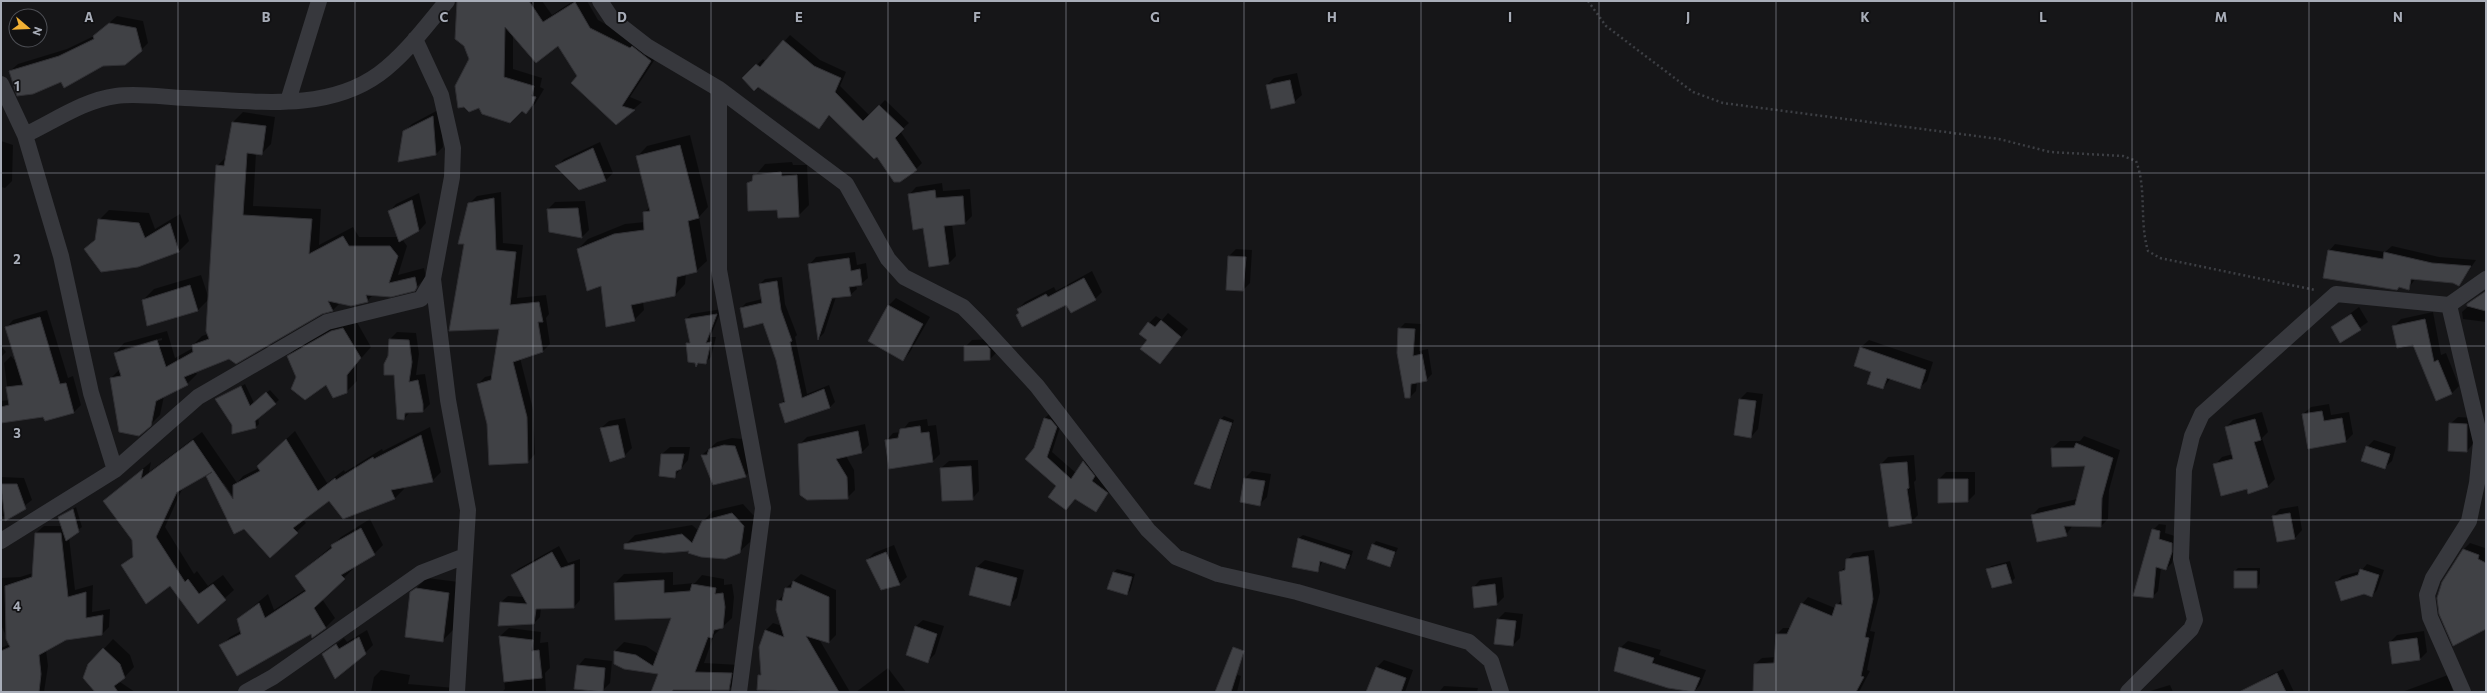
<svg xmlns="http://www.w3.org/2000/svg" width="2487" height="693" font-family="Commissioner,sans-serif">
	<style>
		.shadow { fill: #0007; fill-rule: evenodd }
		.building { fill: #404145; stroke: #303034 }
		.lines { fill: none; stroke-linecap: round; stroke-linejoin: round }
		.path { stroke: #3d3f44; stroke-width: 2.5; stroke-dasharray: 2 3; stroke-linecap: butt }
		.street { stroke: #37383d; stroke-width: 16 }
		.grid { fill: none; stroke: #a8adb8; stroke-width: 1; stroke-opacity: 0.55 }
		.grid-label { font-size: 13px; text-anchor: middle; font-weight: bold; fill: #a8adb8; stroke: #111113; stroke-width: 3.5; stroke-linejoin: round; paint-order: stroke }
	</style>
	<rect width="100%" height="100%" fill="#161618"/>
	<path class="shadow" d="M 462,1 L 542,1 L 552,15 L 573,1 L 587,1 L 598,20 L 659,53 L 630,97 L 642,102 L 616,124 L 578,77 L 558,45 L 513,35 L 513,69 L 542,78 L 540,87 L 544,89 L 535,104 L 526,112 L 470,59 Z
		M 117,16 L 143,21 L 148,43 L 141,50 L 61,80 L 10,71 L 18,64 L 67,49 L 94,36 Z
		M 790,35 L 820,60 L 846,72 L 840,86 L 870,116 L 885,100 L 909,123 L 900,131 L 922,163 L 916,169 L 877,155 L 830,115 L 819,127 L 743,78 L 763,59 L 766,62 Z
		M 1297,73 L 1302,95 L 1294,102 L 1267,85 L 1274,78 Z
		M 440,109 L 443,147 L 436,154 L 399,161 L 404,132 L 412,124 Z
		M 243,112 L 275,117 L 271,144 L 261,154 L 256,153 L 253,206 L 321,209 L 319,245 L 353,227 L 359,237 L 399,237 L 389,212 L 396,204 L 419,193 L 426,223 L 419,231 L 402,239 L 407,246 L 398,275 L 424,268 L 426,277 L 414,290 L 374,294 L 367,301 L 340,303 L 333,310 L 322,313 L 229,358 L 195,371 L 197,374 L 187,384 L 164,396 L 160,415 L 150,425 L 111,378 L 120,369 L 115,353 L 124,343 L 167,331 L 175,358 L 193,348 L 193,345 L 202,336 L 208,334 L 217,166 L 227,156 L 233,122 ZM 162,338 L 162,340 L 125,351 L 125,348 Z
		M 690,135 L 708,207 L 699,217 L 707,261 L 696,271 L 686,274 L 685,284 L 675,295 L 643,302 L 644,310 L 634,320 L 602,285 L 578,249 L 588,239 L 625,224 L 645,222 L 644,213 L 650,207 L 637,157 L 647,146 Z
		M 1,141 L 13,145 L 12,181 L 5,188 L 1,187 Z
		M 600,142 L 613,173 L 606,180 L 579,189 L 557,166 L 564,159 Z
		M 792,162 L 793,165 L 807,165 L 809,205 L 798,216 L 748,184 L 765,164 Z
		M 942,183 L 943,191 L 970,189 L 972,216 L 965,223 L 952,224 L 956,256 L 949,263 L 929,266 L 924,227 L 909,195 L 916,187 Z
		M 501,192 L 503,243 L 523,245 L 517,298 L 546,295 L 549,314 L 546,318 L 550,344 L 543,351 L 520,358 L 533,409 L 535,454 L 528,462 L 490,463 L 488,424 L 478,384 L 485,377 L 493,375 L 500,328 L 465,242 L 469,204 L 477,196 Z
		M 585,201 L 589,230 L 582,237 L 550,231 L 548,209 L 555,202 Z
		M 109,210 L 149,213 L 155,229 L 180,214 L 189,241 L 179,251 L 86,249 L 96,238 L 99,220 Z
		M 2335,244 L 2385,252 L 2392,246 L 2439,257 L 2476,260 L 2459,285 L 2453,282 L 2416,278 L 2408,289 L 2329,251 Z
		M 1236,249 L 1252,250 L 1250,283 L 1243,290 L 1227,289 L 1229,256 Z
		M 855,252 L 857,265 L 866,263 L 868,278 L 861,284 L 856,285 L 857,289 L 850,295 L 836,297 L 824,333 L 819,338 L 810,264 L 816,257 Z
		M 1092,271 L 1102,292 L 1095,299 L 1020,313 L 1018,309 L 1025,302 L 1054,287 L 1056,291 Z
		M 201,275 L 209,299 L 198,310 L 143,300 L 154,289 Z
		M 782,277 L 785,304 L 797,335 L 795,337 L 807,394 L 829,385 L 835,402 L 830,407 L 785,422 L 781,404 L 785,399 L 777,360 L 763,322 L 741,308 L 746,303 L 762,299 L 760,284 L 765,279 Z
		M 2486,290 L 2486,322 L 2463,319 L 2462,312 Z
		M 896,298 L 930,317 L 910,352 L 903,360 L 869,341 L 889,305 Z
		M 2359,307 L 2368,322 L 2341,341 L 2332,327 Z
		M 722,309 L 710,337 L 716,337 L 711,357 L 705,363 L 700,362 L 697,365 L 687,344 L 691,340 L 686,319 L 691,314 Z
		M 47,310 L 68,378 L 73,376 L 81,405 L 74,412 L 1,422 L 1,401 L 9,400 L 4,363 L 11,356 L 17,363 L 6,328 L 13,320 Z
		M 2433,312 L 2441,355 L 2446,353 L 2459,386 L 2452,393 L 2436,400 L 2413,344 L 2394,326 L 2401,319 Z
		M 1168,313 L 1188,329 L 1160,363 L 1148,340 L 1149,323 L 1156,316 L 1162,320 Z
		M 354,317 L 371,347 L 357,363 L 357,381 L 346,392 L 326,383 L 297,377 L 288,356 L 299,345 L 342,320 Z
		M 1405,323 L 1421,324 L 1419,351 L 1428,349 L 1432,374 L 1426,380 L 1417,382 L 1416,391 L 1410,397 L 1399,329 Z
		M 397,332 L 416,333 L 419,354 L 416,375 L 425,374 L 430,404 L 423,411 L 410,412 L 404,419 L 389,356 L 390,339 Z
		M 994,339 L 997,352 L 990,359 L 965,347 L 972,340 Z
		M 1869,340 L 1933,362 L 1927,381 L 1919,388 L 1891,378 L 1883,388 L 1872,371 L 1855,365 L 1861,347 Z
		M 1,346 L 6,352 L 1,357 Z
		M 245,384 L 254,403 L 270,390 L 279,400 L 258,417 L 259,424 L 256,427 L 233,424 L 217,400 Z
		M 1747,392 L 1763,394 L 1758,429 L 1751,437 L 1735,434 L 1740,399 Z
		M 2329,404 L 2331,415 L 2349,412 L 2353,434 L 2346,441 L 2303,414 L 2311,407 Z
		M 2262,412 L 2268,432 L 2262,438 L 2275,479 L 2268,486 L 2247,488 L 2215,465 L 2222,457 L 2233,454 L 2226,427 L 2233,420 Z
		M 1050,413 L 1062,421 L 1052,452 L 1076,473 L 1088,457 L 1112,487 L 1096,511 L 1075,498 L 1066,509 L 1057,486 L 1035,448 L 1045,418 Z
		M 1224,416 L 1234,420 L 1213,484 L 1210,488 L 1221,419 Z
		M 2458,417 L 2474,418 L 2474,443 L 2467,451 L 2450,424 Z
		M 625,418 L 632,448 L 624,456 L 601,428 L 609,421 Z
		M 927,419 L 928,426 L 936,425 L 940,454 L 933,461 L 890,468 L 886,441 L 893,433 L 901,432 L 909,422 Z
		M 865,424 L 869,445 L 862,452 L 846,456 L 854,470 L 855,490 L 847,498 L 799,445 L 807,437 Z
		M 430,427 L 441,472 L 432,481 L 402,487 L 404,489 L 395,498 L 343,518 L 329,499 L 302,519 L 306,523 L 270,557 L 207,476 L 210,473 L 183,487 L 165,527 L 194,574 L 197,571 L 208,586 L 223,575 L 234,590 L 198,622 L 170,585 L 123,565 L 134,555 L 133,540 L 104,501 L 151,462 L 149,472 L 202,432 L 237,483 L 243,476 L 259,468 L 267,457 L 295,431 L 327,483 L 344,470 L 345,472 L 382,449 L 383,451 ZM 223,482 L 237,502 L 235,503 L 224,487 Z
		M 2084,436 L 2120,450 L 2109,490 L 2108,519 L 2101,526 L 2073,525 L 2066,535 L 2032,515 L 2039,508 L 2077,499 L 2086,465 L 2052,448 L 2060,441 L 2080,441 Z
		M 732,438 L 742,439 L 753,469 L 745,476 L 714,484 L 702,455 L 717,442 Z
		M 2374,440 L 2396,447 L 2392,461 L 2384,468 L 2367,447 Z
		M 670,447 L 690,447 L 688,460 L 674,477 L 662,454 Z
		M 1914,455 L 1916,480 L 1914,482 L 1918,515 L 1911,522 L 1881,464 L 1888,457 Z
		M 978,460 L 979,491 L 972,499 L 941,468 L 949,461 Z
		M 1252,471 L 1271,474 L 1267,497 L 1260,504 L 1241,501 L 1245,478 Z
		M 1946,472 L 1975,472 L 1975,494 L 1968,501 L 1939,479 Z
		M 1,477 L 24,478 L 32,500 L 10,517 L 1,516 Z
		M 743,504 L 754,516 L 750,542 L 739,552 L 625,545 L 635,535 L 692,525 L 699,531 L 703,521 L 713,511 Z
		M 2298,506 L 2302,530 L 2295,538 L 2273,516 L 2280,509 Z
		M 76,507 L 82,527 L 69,537 L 75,590 L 93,585 L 92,612 L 110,609 L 109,627 L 102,634 L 65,639 L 46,650 L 48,666 L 44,692 L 1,692 L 1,648 L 10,644 L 1,625 L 1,578 L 20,577 L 33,573 L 36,533 L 44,526 L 62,526 L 59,518 Z
		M 370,519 L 383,545 L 374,554 L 352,567 L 353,569 L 322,599 L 335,618 L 326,627 L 313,636 L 311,633 L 221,646 L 230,637 L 241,631 L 238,619 L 268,594 L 274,610 L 306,589 L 296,576 L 332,546 L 341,537 Z
		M 2159,524 L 2166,525 L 2165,533 L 2178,537 L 2172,563 L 2166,569 L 2161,568 L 2158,591 L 2152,597 L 2153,530 Z
		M 1303,535 L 1353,551 L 1349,564 L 1345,568 L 1323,560 L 1318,571 L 1293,566 L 1299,538 Z
		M 1376,541 L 1398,548 L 1390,566 L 1373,545 Z
		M 2470,543 L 2485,548 L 2486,628 L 2463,550 Z
		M 894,545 L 907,577 L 899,584 L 867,560 L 874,553 Z
		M 559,546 L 568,563 L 580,559 L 580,600 L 574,607 L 541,608 L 540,617 L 534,623 L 501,602 L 508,596 L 525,597 L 512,575 L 518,569 Z
		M 1874,550 L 1880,592 L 1870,631 L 1875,632 L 1867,670 L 1870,671 L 1859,692 L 1754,692 L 1755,664 L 1762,658 L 1776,657 L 1777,634 L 1783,628 L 1791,628 L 1802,604 L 1808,597 L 1835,608 L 1843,598 L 1840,572 L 1846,566 L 1847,560 L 1853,553 Z
		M 985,560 L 1024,570 L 1017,598 L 1009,605 L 970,594 L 977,567 Z
		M 2010,561 L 2015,578 L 2011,582 L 1987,570 L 1991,566 Z
		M 2367,564 L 2384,570 L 2377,590 L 2372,596 L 2336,582 L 2342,576 L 2361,571 Z
		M 2238,568 L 2260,568 L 2260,583 L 2257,587 L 2235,571 Z
		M 1117,569 L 1135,574 L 1130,591 L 1127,594 L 1109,588 L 1114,572 Z
		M 673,572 L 673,585 L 695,583 L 702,575 L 724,579 L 724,585 L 732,584 L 734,597 L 732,618 L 714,635 L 704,663 L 740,665 L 738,680 L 729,689 L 652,692 L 660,673 L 615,651 L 624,642 L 646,646 L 658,654 L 672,617 L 615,583 L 624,574 Z
		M 801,574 L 836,590 L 836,635 L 829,642 L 819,639 L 850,692 L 781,692 L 758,689 L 759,675 L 762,672 L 760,647 L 766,630 L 773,623 L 782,626 L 778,601 L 784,594 L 786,588 Z
		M 1502,577 L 1504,597 L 1497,604 L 1473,588 L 1480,580 Z
		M 427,578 L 459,582 L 453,630 L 442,641 L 411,593 Z
		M 1505,612 L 1523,614 L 1520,638 L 1513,645 L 1495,643 L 1498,619 Z
		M 923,620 L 944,626 L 935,654 L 928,661 L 915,627 Z
		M 509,628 L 541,632 L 540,643 L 548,642 L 550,668 L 545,673 L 546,692 L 502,692 L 505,689 L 500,636 Z
		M 367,630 L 373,645 L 365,653 L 323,655 L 344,638 L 347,642 Z
		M 2424,631 L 2427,652 L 2420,659 L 2390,642 L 2397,635 Z
		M 113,639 L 130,655 L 134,667 L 120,682 L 135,692 L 97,692 L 89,665 Z
		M 1628,641 L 1661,650 L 1659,655 L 1706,670 L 1700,685 L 1694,692 L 1691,692 L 1615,671 L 1620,648 Z
		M 585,658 L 612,661 L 610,683 L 603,690 L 578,666 Z
		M 1384,660 L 1413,670 L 1405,692 L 1368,692 L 1377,667 Z
		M 888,668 L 906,692 L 856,692 Z
		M 2283,669 L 2294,692 L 2241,692 L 2262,681 L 2268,676 Z
		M 381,670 L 410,675 L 408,684 L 455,688 L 458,692 L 371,692 L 374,677 Z
		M 1226,671 L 1241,676 L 1237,692 L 1216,692 Z
		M 2448,675 L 2453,692 L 2402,692 Z
		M 2170,685 L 2173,692 L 2147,692 Z
		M 1444,686 L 1478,688 L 1477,692 L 1439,692 Z"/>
	<path class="building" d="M 457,1 L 529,1 L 543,22 L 575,2 L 590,28 L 630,48 L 632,46 L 651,61 L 622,106 L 635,110 L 616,125 L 571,83 L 577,76 L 558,46 L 536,63 L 505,27 L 504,77 L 534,86 L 532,96 L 536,97 L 532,106 L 526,114 L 522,111 L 510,123 L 482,114 L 479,108 L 469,112 L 464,107 L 458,108 L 455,86 L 469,59 L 464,46 L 455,39 Z
		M 109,23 L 136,28 L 142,51 L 125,65 L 103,66 L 64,88 L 61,82 L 33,94 L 17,96 L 9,71 L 59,56 L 94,39 L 93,36 Z
		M 783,40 L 814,66 L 841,78 L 835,92 L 863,121 L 879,105 L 904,129 L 895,138 L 917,170 L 900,182 L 894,182 L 877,157 L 874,159 L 829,115 L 819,129 L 758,87 L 754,91 L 742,78 L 756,64 L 760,67 Z
		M 1290,80 L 1295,103 L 1271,109 L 1266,85 Z
		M 433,116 L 436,155 L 398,162 L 403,131 Z
		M 232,122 L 266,126 L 262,155 L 247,153 L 243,215 L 312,219 L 309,254 L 343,236 L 349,246 L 390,246 L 398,256 L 389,283 L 415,277 L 417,287 L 415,291 L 391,297 L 366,295 L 368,302 L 351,306 L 328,301 L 333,311 L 322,314 L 236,364 L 229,359 L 184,377 L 188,385 L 156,401 L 151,426 L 139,436 L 119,432 L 110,378 L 121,376 L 114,353 L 157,340 L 166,367 L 193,352 L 192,345 L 209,339 L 206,331 L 216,165 L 224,166 Z
		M 680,145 L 699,218 L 688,221 L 697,272 L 677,277 L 675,296 L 631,305 L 635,321 L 606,327 L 601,286 L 587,291 L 577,249 L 614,234 L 644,230 L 643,212 L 650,211 L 636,156 Z
		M 593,148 L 606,181 L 579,190 L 555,166 Z
		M 781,172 L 782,176 L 797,175 L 799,217 L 778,218 L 777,210 L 748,211 L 747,183 L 752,181 L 753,175 Z
		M 935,190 L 936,198 L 963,196 L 965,224 L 944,226 L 949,264 L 929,267 L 923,228 L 913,230 L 908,194 Z
		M 494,198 L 496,250 L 516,252 L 510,305 L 539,302 L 543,322 L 538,322 L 543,352 L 513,362 L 527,417 L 528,463 L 489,465 L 487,424 L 477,384 L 491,380 L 499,329 L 449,331 L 464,244 L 458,244 L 468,203 Z
		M 412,200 L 419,231 L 399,242 L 388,211 Z
		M 578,208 L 582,238 L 549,232 L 547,209 Z
		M 98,219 L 139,223 L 145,238 L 170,223 L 179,252 L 138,267 L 101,272 L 84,249 L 95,240 Z
		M 2328,250 L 2383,259 L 2384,252 L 2432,263 L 2471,266 L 2459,286 L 2453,283 L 2411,279 L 2409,290 L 2399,287 L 2397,290 L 2323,278 Z
		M 1228,256 L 1246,257 L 1243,291 L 1226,290 Z
		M 849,258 L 851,271 L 860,269 L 862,285 L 849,287 L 851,296 L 832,298 L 818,340 L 808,264 Z
		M 1084,278 L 1096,300 L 1071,313 L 1066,305 L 1022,327 L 1016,315 L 1019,313 L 1017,309 L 1046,294 L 1048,297 Z
		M 777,281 L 781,310 L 792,341 L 790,342 L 802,398 L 824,389 L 830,408 L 785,423 L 779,404 L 785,402 L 776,360 L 763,323 L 744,328 L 740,308 L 762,303 L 759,284 Z
		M 190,285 L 198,311 L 147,326 L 142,300 Z
		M 2486,291 L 2486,311 L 2467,306 L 2467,304 Z
		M 888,305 L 923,324 L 903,361 L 868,341 Z
		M 717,314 L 706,343 L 711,342 L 706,364 L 698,363 L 696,367 L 695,363 L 688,362 L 686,343 L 690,343 L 685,319 Z
		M 2351,314 L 2361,330 L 2340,343 L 2331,327 Z
		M 40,317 L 60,384 L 66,383 L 74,413 L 45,421 L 43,417 L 1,423 L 1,407 L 9,405 L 6,387 L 23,385 L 5,327 Z
		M 2425,319 L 2434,362 L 2438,360 L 2452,394 L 2436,401 L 2413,345 L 2397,348 L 2392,326 Z
		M 1161,320 L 1181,337 L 1160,364 L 1140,349 L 1147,340 L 1139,334 L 1148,322 L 1155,327 Z
		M 343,328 L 361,358 L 347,375 L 347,393 L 333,398 L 326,385 L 305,400 L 291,389 L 296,377 L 287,356 L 331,331 Z
		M 1398,328 L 1415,329 L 1413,356 L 1422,354 L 1427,381 L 1411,384 L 1410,398 L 1405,398 L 1397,353 Z
		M 389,339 L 409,340 L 412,362 L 409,382 L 418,380 L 423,404 L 423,412 L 405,413 L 404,420 L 397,419 L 394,375 L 384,375 L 384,364 L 388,356 Z
		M 964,346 L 987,346 L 990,349 L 990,360 L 964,361 Z
		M 1860,347 L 1926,370 L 1920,389 L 1887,378 L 1883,389 L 1867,384 L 1871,372 L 1854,366 Z
		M 241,386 L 250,406 L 266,392 L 276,404 L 255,421 L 256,428 L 232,434 L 232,425 L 215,399 Z
		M 1739,399 L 1756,401 L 1751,438 L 1734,435 Z
		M 2322,411 L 2324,421 L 2342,418 L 2346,442 L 2308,449 L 2302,414 Z
		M 1044,418 L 1051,420 L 1057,427 L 1047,457 L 1071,479 L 1083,461 L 1095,476 L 1092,481 L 1108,493 L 1096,512 L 1075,499 L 1066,510 L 1048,497 L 1056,486 L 1025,459 L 1034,448 Z
		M 1220,419 L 1232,423 L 1210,489 L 1194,484 Z
		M 2255,419 L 2261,440 L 2254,442 L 2268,487 L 2248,494 L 2247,489 L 2221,496 L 2213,464 L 2233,459 L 2225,427 Z
		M 2449,423 L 2467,424 L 2467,452 L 2448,451 Z
		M 618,425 L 625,457 L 610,462 L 600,428 Z
		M 920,426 L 921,433 L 929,432 L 933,462 L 889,469 L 885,440 L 898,438 L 900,429 Z
		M 858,431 L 862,453 L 836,459 L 847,477 L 848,499 L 807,500 L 800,495 L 798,444 Z
		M 421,435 L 433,482 L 391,490 L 395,499 L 343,519 L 329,501 L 293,528 L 298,533 L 270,558 L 244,529 L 234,534 L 206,476 L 212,472 L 177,492 L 156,537 L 185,582 L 188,579 L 199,594 L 213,584 L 226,600 L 198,624 L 170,586 L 146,604 L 121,565 L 133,557 L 132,540 L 103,501 L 143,469 L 141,479 L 193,440 L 233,499 L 233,485 L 260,471 L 257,466 L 286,439 L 318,491 L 335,478 L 336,480 L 373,457 L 374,459 Z
		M 2076,443 L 2113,458 L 2102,498 L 2101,527 L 2064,526 L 2067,536 L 2037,542 L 2031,515 L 2075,505 L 2085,466 L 2052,467 L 2051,448 L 2074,448 Z
		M 724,445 L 735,446 L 746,477 L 713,485 L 701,455 L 707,455 L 709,449 Z
		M 2366,446 L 2390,454 L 2385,469 L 2361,461 Z
		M 661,454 L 684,454 L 681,469 L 676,471 L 675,478 L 659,476 Z
		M 1907,462 L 1909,488 L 1907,489 L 1912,523 L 1889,527 L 1880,464 Z
		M 971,466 L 973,500 L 942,501 L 940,468 Z
		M 1244,478 L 1265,481 L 1260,506 L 1240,502 Z
		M 1938,479 L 1968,479 L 1968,502 L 1938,503 Z
		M 1,484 L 17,484 L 26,509 L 5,521 Z
		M 73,509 L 79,532 L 66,541 L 58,517 Z
		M 732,513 L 744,526 L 740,553 L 725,559 L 701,557 L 688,553 L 689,551 L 664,553 L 624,549 L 624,544 L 682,534 L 692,543 L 702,521 Z
		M 2290,513 L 2295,539 L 2277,542 L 2272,516 Z
		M 361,528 L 375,555 L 341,575 L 345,579 L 314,608 L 326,628 L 312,638 L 311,634 L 237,676 L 219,645 L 241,634 L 237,619 L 259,603 L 265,618 L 306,591 L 295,576 L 332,548 L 331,545 Z
		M 2152,529 L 2160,531 L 2159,539 L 2172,543 L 2172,552 L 2166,570 L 2156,567 L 2153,598 L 2133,596 Z
		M 35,533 L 61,533 L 68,597 L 86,592 L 86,618 L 103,615 L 102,635 L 66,640 L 39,655 L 41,674 L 39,692 L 1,692 L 1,651 L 10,647 L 6,639 L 5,586 L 32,577 Z
		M 1298,538 L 1350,555 L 1345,569 L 1320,561 L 1318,572 L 1292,567 Z
		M 1372,544 L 1395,552 L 1390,567 L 1367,559 Z
		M 2463,549 L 2479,555 L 2478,559 L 2486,563 L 2486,629 L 2453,646 L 2439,614 L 2437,598 L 2442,582 Z
		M 552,552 L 561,568 L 574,564 L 574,608 L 536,609 L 534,624 L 498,626 L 500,602 L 527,604 L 511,575 Z
		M 886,552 L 900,585 L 881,590 L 866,560 Z
		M 1868,556 L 1873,599 L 1865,637 L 1869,638 L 1861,676 L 1864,677 L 1856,692 L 1753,692 L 1754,664 L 1774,663 L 1776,634 L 1787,634 L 1801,603 L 1832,616 L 1836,604 L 1842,605 L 1839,572 L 1845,570 L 1846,559 Z
		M 2006,564 L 2012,583 L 1992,588 L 1986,569 Z
		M 976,567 L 1017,578 L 1010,606 L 969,595 Z
		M 2360,569 L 2379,575 L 2372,597 L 2364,594 L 2341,601 L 2335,582 L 2358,575 Z
		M 2234,571 L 2257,571 L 2257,588 L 2234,588 Z
		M 1113,572 L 1132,577 L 1127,595 L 1107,589 Z
		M 664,580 L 664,593 L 690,591 L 692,584 L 716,588 L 715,594 L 723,593 L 725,607 L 723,628 L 714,630 L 712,638 L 708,637 L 695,672 L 732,673 L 729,690 L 673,690 L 672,692 L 651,692 L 658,674 L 624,669 L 614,664 L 614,651 L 636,655 L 653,666 L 671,618 L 615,620 L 614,583 Z
		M 793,581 L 829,597 L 829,643 L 806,636 L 839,692 L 757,690 L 758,675 L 761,675 L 759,647 L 765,630 L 784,637 L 776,610 L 777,600 L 782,601 L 785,588 L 791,588 Z
		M 1495,584 L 1497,605 L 1474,608 L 1472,587 Z
		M 416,588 L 449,593 L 443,642 L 405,637 L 410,592 Z
		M 1497,619 L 1516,621 L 1513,646 L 1494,644 Z
		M 915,626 L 937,634 L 928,663 L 906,655 Z
		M 499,636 L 533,640 L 532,651 L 539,650 L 542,678 L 504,682 Z
		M 359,637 L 366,654 L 335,679 L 322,654 L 336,644 L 339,649 Z
		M 2417,638 L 2420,660 L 2392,664 L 2389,642 Z
		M 1233,647 L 1244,651 L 1231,692 L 1215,692 Z
		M 1619,647 L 1654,658 L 1652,663 L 1700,678 L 1694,692 L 1668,688 L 1614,671 Z
		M 103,648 L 120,664 L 125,678 L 114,686 L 118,692 L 95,692 L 83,678 L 88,664 Z
		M 577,665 L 605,668 L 603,692 L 574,689 Z
		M 1376,667 L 1406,678 L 1401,692 L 1366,692 Z
		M 2277,673 L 2286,692 L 2239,692 Z"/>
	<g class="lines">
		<path class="path" d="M 1588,1 L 1606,26 L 1693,92 L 1723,103 L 1999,139 L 2050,152 L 2123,156 L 2136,161 C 2147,189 2139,221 2148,251 L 2160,258 L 2315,290"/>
		<path class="street" d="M 600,1 L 612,19 L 648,47 L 719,89 L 719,270 L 763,508 L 739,692
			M 1,84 L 25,135 L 61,256 L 91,393 L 115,470
			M 719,89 L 846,184 L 888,259 L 904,277 L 963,307 L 978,322 L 1037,386 L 1148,530 L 1176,557 L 1218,574 L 1297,592 L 1469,642 L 1491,661 L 1501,692
			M 288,101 L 319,1
			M 25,135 C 53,122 84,100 116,96 C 138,93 163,97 185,98 C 249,100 324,114 379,74 C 405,55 426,26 447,1
			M 433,279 L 448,400 L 468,510 L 457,692
			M 2449,305 L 2481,442 L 2477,483 L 2469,521 L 2433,578 L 2427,595 L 2430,617 L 2463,692
			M 1,541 L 115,470 L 198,397 L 327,322 L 421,299 L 433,279 L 452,177 L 453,148 L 441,95 L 415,39
			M 246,692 L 273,677 L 421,573 L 465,556
			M 2128,692 L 2191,629 L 2195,620 L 2181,559 L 2184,470 L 2192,436 L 2202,414 L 2336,294 L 2449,305 L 2486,279"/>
	</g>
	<path class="grid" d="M 178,1 L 178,692M 355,1 L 355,692M 533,1 L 533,692M 711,1 L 711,692M 888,1 L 888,692M 1066,1 L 1066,692M 1244,1 L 1244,692M 1421,1 L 1421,692M 1599,1 L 1599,692M 1776,1 L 1776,692M 1954,1 L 1954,692M 2132,1 L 2132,692M 2309,1 L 2309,692M 1,173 L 2486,173M 1,346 L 2486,346M 1,520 L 2486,520"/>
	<g class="grid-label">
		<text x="89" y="22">A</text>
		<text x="266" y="22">B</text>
		<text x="444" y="22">C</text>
		<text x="622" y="22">D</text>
		<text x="799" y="22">E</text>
		<text x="977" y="22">F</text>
		<text x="1155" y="22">G</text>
		<text x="1332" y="22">H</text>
		<text x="1510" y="22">I</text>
		<text x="1688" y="22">J</text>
		<text x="1865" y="22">K</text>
		<text x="2043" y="22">L</text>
		<text x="2221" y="22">M</text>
		<text x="2398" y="22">N</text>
		<text x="17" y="91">1</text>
		<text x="17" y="264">2</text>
		<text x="17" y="438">3</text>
		<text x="17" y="611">4</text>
	</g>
	<rect width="2487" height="693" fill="none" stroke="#a8adb8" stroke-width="4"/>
	<g transform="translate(28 28) rotate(109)"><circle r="19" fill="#111113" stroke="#4d4f55"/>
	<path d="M0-3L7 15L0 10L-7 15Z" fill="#f2b134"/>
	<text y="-6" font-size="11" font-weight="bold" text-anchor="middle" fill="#a8adb8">N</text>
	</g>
</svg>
